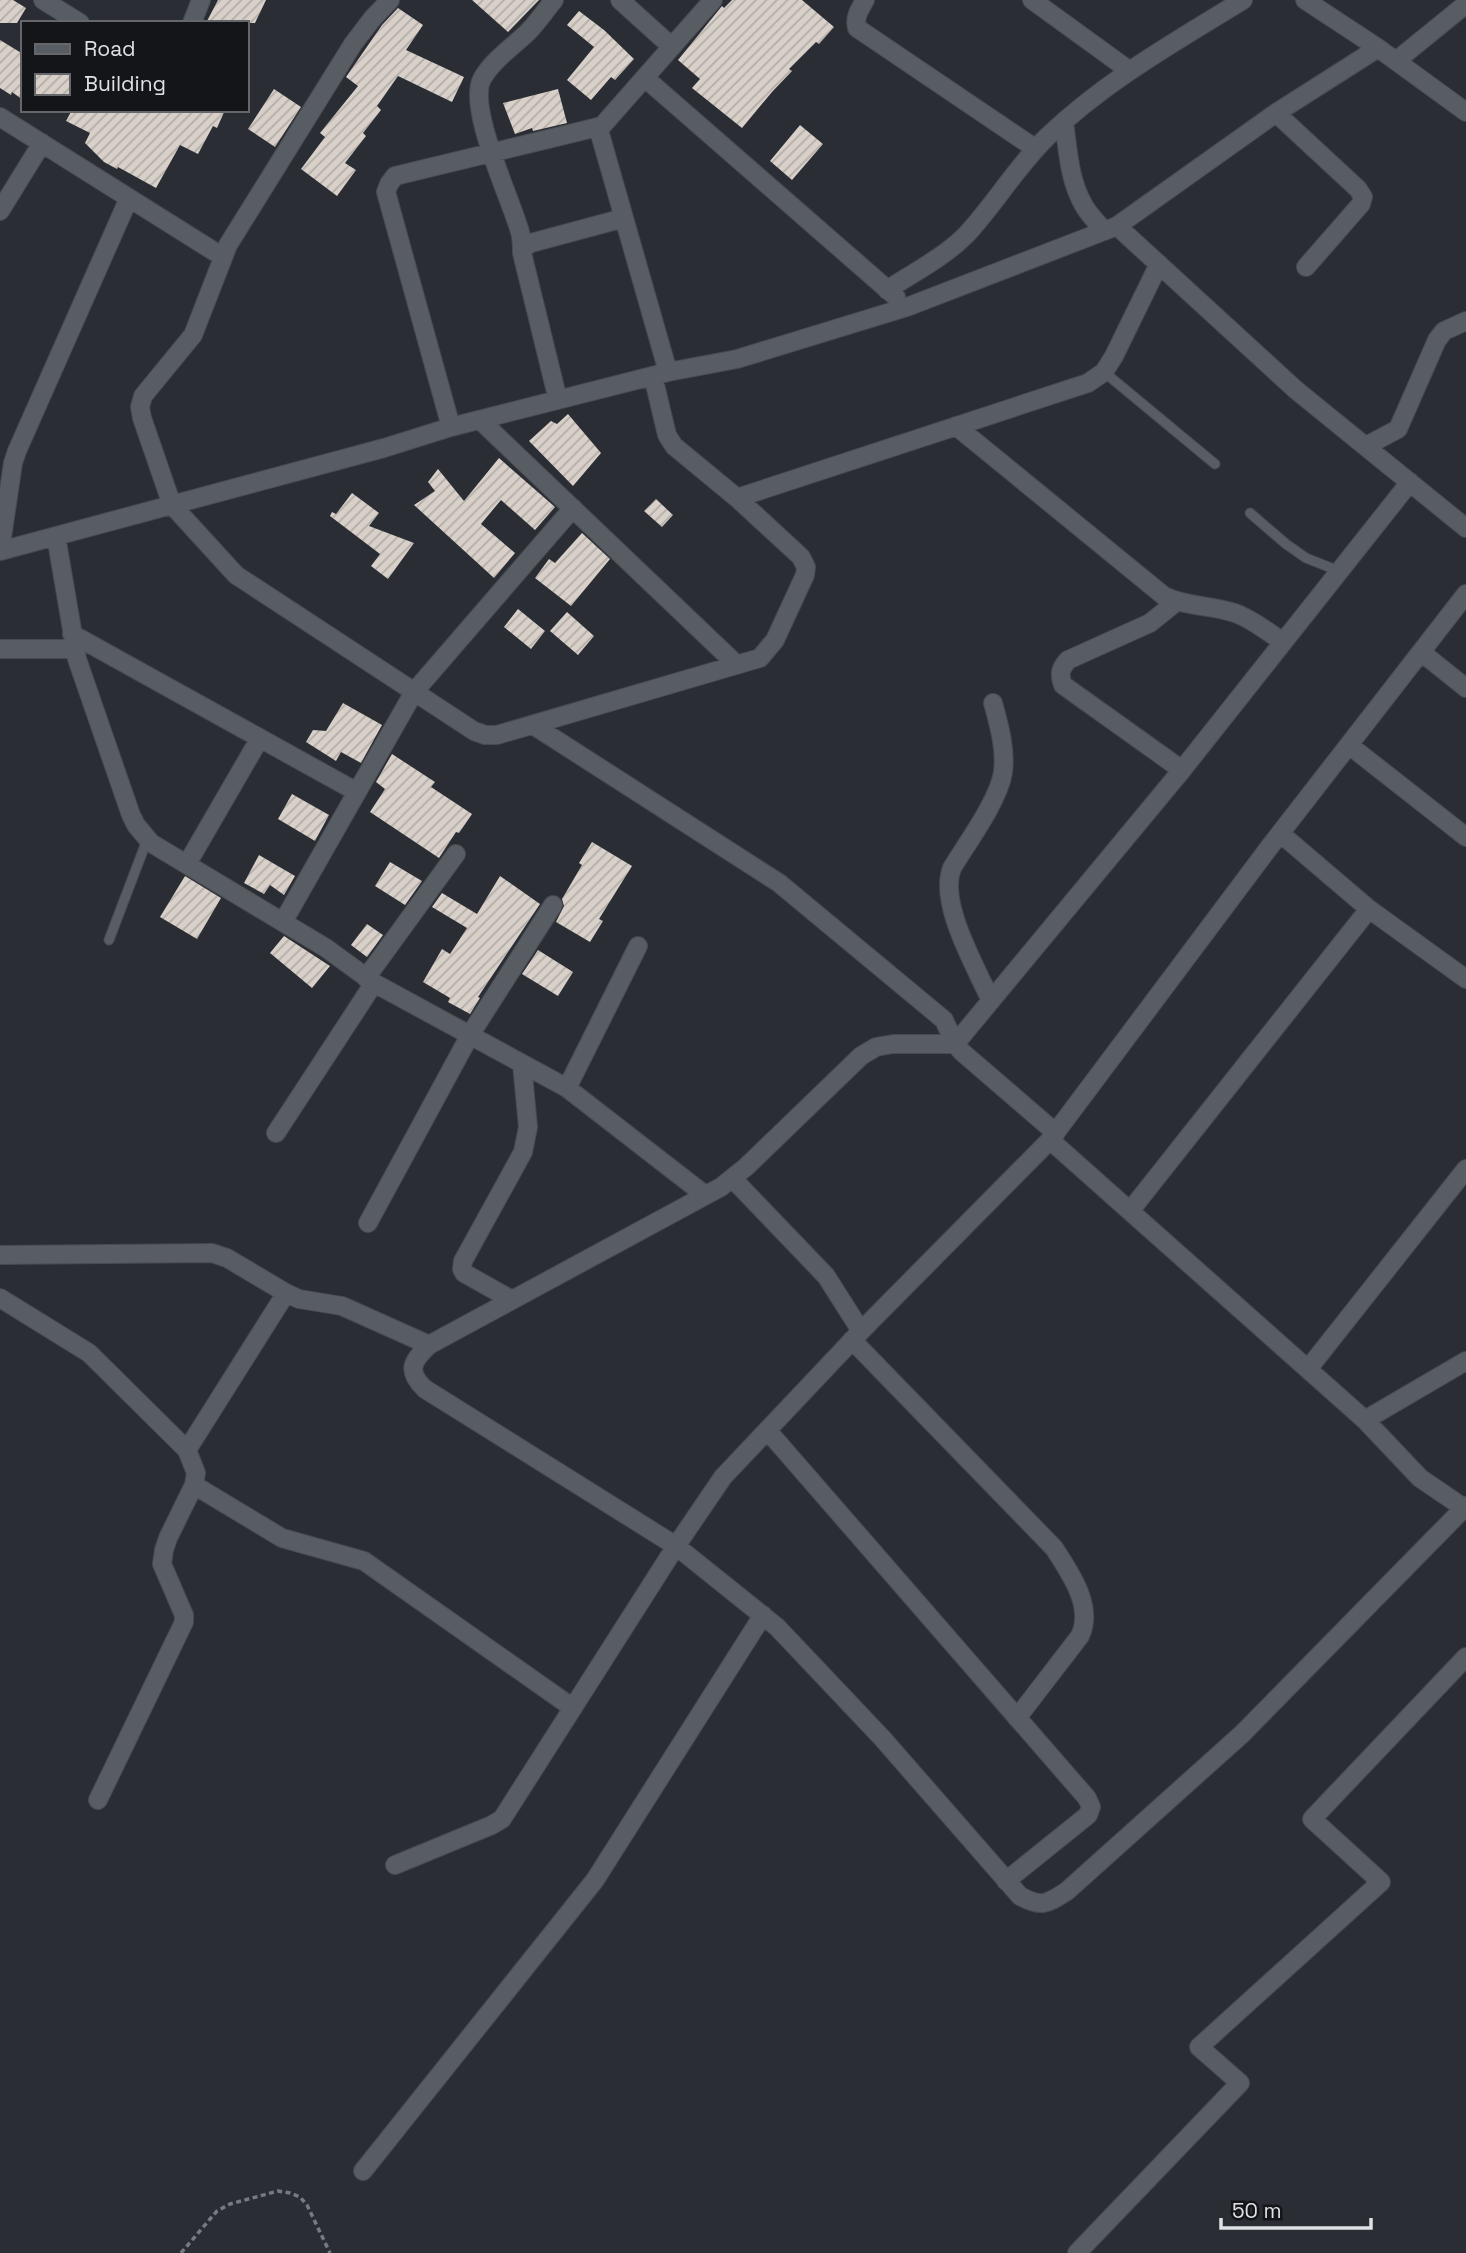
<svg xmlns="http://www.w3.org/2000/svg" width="1466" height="2253" font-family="'Space Grotesk',sans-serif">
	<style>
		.building { fill: url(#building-hatch) }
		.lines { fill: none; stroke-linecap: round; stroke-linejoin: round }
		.lane-casing { stroke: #474a50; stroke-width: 11 }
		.street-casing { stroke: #474a50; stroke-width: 20 }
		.path { stroke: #777a80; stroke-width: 3.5; stroke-dasharray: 5 3.5; stroke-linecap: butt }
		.lane { stroke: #585c63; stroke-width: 9 }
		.street { stroke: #585c63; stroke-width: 18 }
	</style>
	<defs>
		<pattern id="building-hatch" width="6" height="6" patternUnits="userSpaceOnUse" patternTransform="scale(1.75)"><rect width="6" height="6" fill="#d8d0c9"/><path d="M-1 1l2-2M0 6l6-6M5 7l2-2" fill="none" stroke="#b3ada8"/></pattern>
	</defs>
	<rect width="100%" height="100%" fill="#2a2d34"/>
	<path class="building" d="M 0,0 L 13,0 L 26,8 L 17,23 L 0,23 Z
		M 218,0 L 266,0 L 255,23 L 206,23 Z
		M 472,0 L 539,0 L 508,32 Z
		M 732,0 L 802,0 L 834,27 L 819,44 L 816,42 L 789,69 L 792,71 L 772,92 L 742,128 L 692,88 L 700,79 L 678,60 L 722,6 L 724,8 Z
		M 398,8 L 423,25 L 406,50 L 464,77 L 452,102 L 398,76 L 377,106 L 381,110 L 363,133 L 366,136 L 345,163 L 356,170 L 337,196 L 301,169 L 325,137 L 320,133 L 358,86 L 346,77 L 382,25 Z
		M 579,11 L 604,30 L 634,59 L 615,80 L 611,77 L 591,100 L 567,80 L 594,47 L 567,25 Z
		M 0,40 L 23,54 L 23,100 L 12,92 L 11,95 L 0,88 Z
		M 274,89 L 301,107 L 275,147 L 248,129 Z
		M 558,89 L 567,123 L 533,131 L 532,128 L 515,134 L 503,103 Z
		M 72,110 L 225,110 L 217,128 L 213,126 L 198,154 L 180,145 L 156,188 L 118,167 L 117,169 L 104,162 L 85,143 L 90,133 L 66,121 Z
		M 800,125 L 823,144 L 792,180 L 770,161 Z
		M 568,414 L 601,453 L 573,486 L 529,441 L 551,421 L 557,424 Z
		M 499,458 L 555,507 L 535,530 L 501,500 L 481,524 L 515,553 L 494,578 L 414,505 L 435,491 L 428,482 L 438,469 L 464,501 Z
		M 352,493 L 379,513 L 369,526 L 414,543 L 388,579 L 371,566 L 380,554 L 330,516 L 332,512 L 336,514 Z
		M 656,499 L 673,515 L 662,527 L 644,511 Z
		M 582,533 L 610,559 L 571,606 L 535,578 L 549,559 L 555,563 Z
		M 518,609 L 545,631 L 531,649 L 504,627 Z
		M 567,612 L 594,636 L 578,655 L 550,631 Z
		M 343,703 L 382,725 L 361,763 L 341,752 L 336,761 L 306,742 L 313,730 L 326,731 Z
		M 392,754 L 435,782 L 431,787 L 472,814 L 459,833 L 456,832 L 439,858 L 370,812 L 385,789 L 376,782 Z
		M 292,794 L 329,815 L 315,841 L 278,819 Z
		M 592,842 L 632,866 L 599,919 L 603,921 L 590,942 L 556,922 L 564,906 L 562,899 L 582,865 L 579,863 Z
		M 259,855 L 295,876 L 284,895 L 270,885 L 264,894 L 244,883 Z
		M 390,862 L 422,881 L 405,905 L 375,886 Z
		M 185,876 L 221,898 L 197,939 L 160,917 Z
		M 500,876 L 540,904 L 478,997 L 480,998 L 470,1014 L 448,1002 L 450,998 L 423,982 L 442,949 L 450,954 L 467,928 L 432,907 L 442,893 L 477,914 Z
		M 367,924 L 383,935 L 367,957 L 351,945 Z
		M 284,936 L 330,966 L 312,988 L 270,953 Z
		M 538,950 L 573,972 L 558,996 L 522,974 Z"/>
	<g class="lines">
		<g class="lane-casing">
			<path id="lane" d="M 1104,372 L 1215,464
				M 1250,513 L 1286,544 L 1306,558 L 1339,571
				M 109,940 L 147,840"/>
		</g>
		<g class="street-casing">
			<path id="street" d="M 43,0 L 80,23
				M 390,0 L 372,19 L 353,44 L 228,245 L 193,335 L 143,396 L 140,407 L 142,418 L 172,505 L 236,575 L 474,731 L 485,735 L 497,735 L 760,658 L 775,640 L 805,575 L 806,567 L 801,557 L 737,498 L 674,446 L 667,435 L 653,376
				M 620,0 L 672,47
				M 865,0 C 860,9 854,17 857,28 L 1036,149
				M 1032,0 L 1130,71
				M 1305,0 L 1378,48 L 1276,113 L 1117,226 L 1296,390 L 1466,528
				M 192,23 L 201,0
				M 1378,48 L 1466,112
				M 1396,61 L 1466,4
				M 645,78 L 896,297
				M 1276,113 L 1358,189 L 1363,197 L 1361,204 L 1306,267
				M 0,117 L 223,257
				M 1064,122 C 1068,150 1069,179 1083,204 C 1088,214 1097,222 1104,231
				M 598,127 L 668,372
				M 0,211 L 42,143
				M 522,253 C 522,246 522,239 520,232 C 511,199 467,108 482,79 C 492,61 512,47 527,33 C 537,23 545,11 554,0
				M 887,290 C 913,273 944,257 966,235 C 995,204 1017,166 1047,137 C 1105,81 1175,42 1243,0
				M 558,400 L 522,253 L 525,247 L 531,243 L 624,218
				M 480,420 L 737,665
				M 956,426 L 1164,596 C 1187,607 1211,605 1235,613 C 1252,619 1268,632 1283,642
				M 451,427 L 386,192 L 389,184 L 395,176 L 602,126 L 713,0
				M 1366,446 L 1398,429 L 1437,340 L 1444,331 L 1466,321
				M 1410,482 L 1182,770 L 955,1044 L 893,1044 L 876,1047 L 861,1056 L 746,1167 L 721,1187 L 429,1345 C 412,1361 406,1371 425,1389 L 676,1546 L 777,1627 L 883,1739 L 1020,1896 C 1042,1908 1047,1904 1067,1891 L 1242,1734 L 1466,1506
				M 737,498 L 1088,383 L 1104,372 L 1114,356 L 1159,264
				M 56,536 L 77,659 L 131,815 L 136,825 L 151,843 L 326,948 L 374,983 L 567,1088 L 705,1195
				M 0,551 L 384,448 L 451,427 L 668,372 L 737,359 L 907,307 L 1117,226
				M 0,551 L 13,463 L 17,451 L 129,198
				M 1176,602 L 1150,623 L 1068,660 C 1060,669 1059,674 1063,685 L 1182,770
				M 72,634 L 357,792
				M 0,649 L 75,649
				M 1421,652 L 1466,688
				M 533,725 L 779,883 L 944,1020 L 955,1044 L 962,1052 L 1056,1133
				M 1349,745 L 1466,837
				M 1281,834 L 1369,909 L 1466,979
				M 187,864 L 260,738
				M 283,922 L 414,692 L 573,508
				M 366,978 L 456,854
				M 991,1001 C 976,967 938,903 952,868 C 967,843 999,800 1003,772 C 1006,749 999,725 993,703
				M 567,1088 L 638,946
				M 276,1133 L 374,983
				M 1050,1140 L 1365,1420 L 1420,1478 L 1464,1508
				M 733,1179 L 826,1276 L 861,1331
				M 1130,1211 L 1369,909
				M 368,1223 L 470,1035 L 553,905
				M 0,1255 L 212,1253 L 227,1258 L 286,1293 L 299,1299 L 342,1306 L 429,1345
				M 0,1298 L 89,1353 L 187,1450 L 196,1473 L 194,1485 L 168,1538 L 164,1550 L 162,1564 L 184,1615 L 184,1622 L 98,1800
				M 512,1300 L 464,1273 L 462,1269 L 463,1261 L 523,1152 L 528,1127 L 522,1064
				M 852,1340 L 1054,1548 C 1070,1573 1094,1606 1080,1636 L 1017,1718
				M 1308,1369 L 1466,1169
				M 1365,1420 L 1466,1361
				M 767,1430 L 1087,1798 L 1091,1807 L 1088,1815 L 1006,1881
				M 187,1450 L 286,1293
				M 194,1485 L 282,1538 L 364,1561 L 573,1708
				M 395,1865 L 492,1825 L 502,1819 L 676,1546 L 723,1477 L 861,1331 L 1050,1140 L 1271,845 L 1466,594
				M 363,2171 L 595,1880 L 763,1615
				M 1077,2253 L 1240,2083 L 1199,2047 L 1381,1882 L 1312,1819 L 1466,1657"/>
		</g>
		<path class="path" d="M 181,2253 L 217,2211 L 230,2204 L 278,2191 L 290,2193 L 300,2197 L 307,2205 L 330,2253"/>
		<use href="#lane" class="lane"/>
		<use href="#street" class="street"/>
	</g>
	<rect x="21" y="21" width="228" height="91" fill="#141518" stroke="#65676a" stroke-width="2"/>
	<rect x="35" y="44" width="35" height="10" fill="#585c63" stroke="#65676a" stroke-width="2"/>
	<text x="84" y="56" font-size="21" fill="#dee1e5">Road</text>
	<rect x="35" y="74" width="35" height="21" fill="url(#building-hatch)" stroke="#65676a" stroke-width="2"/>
	<text x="84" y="91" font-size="21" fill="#dee1e5">Building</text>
	<path d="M1221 2218v10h150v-10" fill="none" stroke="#dee1e5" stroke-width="3.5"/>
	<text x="1232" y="2218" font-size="21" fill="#dee1e5" stroke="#141518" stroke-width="5" paint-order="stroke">50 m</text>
</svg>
